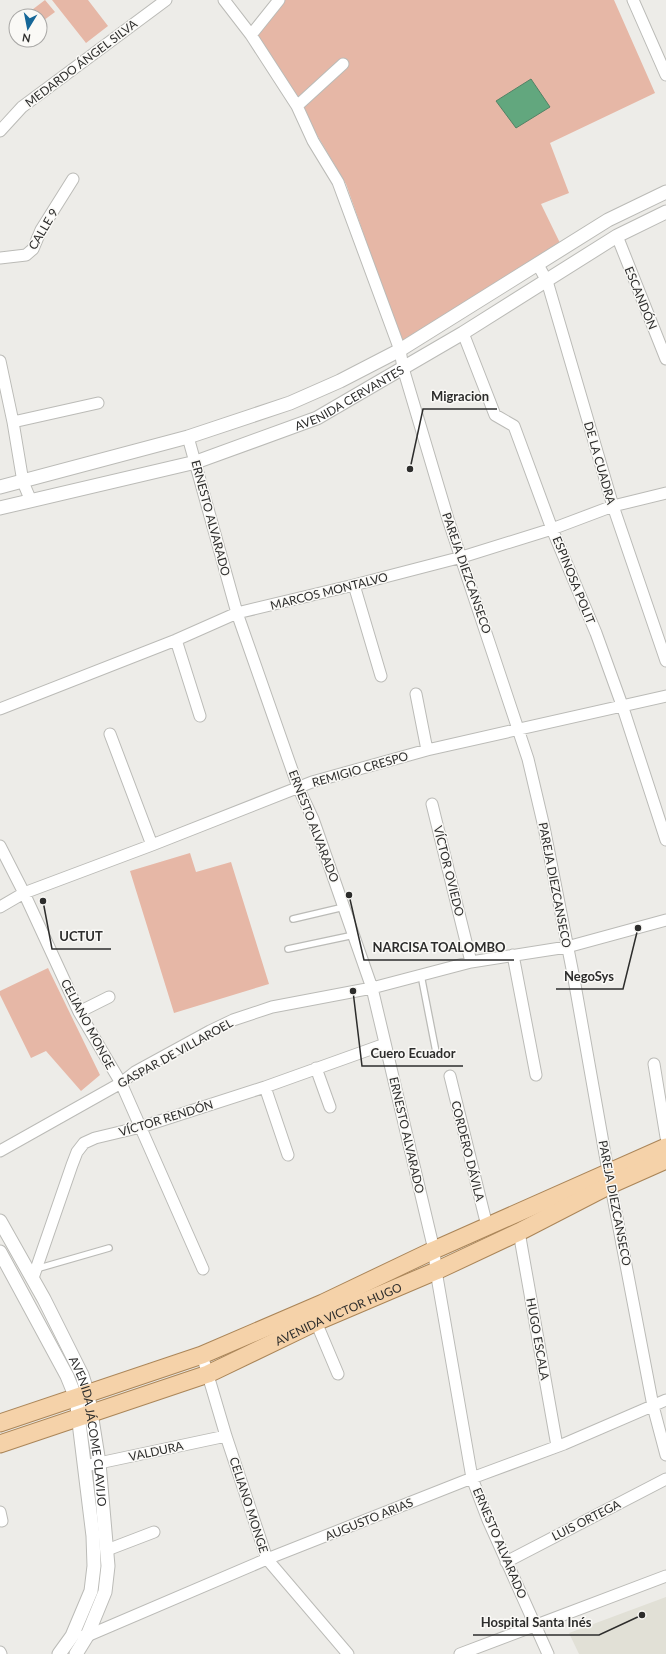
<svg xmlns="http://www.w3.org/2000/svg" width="666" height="1654" font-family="Lato,sans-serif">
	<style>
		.built { fill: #e1e0d6 }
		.green { fill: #e6b7a6 }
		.water { fill: #62a77e; stroke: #528265 }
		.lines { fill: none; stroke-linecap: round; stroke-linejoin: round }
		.service-casing { stroke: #bbbbb7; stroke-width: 8 }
		.minor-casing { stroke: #bbbbb7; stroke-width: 13 }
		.tertiary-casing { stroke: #bbbbb7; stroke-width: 15 }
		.primary-casing { stroke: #aa8558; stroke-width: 19 }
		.service { stroke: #fff; stroke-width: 5.5 }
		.minor { stroke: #fff; stroke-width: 11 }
		.tertiary { stroke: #fff; stroke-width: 13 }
		.primary { stroke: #f5d2a9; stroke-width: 17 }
		.labels { text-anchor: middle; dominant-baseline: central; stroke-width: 3; stroke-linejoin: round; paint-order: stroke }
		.street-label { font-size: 12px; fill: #2d2d2c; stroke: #faf9f6 }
		.leader { fill: none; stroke: #2d2d2c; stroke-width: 1.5 }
		.callout-dot { fill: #2d2d2c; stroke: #faf9f6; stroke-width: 1.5 }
		.callout-label { font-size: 13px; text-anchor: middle; font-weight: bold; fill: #2d2d2c; stroke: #faf9f6; stroke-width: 3; stroke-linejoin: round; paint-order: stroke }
	</style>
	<rect width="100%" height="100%" fill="#edece8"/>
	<path class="built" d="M 666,1597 L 666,1654 L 579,1654 L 569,1633 Z"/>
	<path class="green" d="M 45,0 L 55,12 L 40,23 L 40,16 L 24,16 Z
		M 52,0 L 88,0 L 108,26 L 86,43 Z
		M 278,0 L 614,0 L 655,93 L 550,143 L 569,193 L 541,204 L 560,243 L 402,343 L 346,184 L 257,34 Z
		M 190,853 L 196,872 L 231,862 L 269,984 L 174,1013 L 130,871 Z
		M 48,968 L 100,1075 L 81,1091 L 46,1051 L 31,1058 L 0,995 L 0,991 Z"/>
	<path class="water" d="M 531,79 L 550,107 L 516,128 L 496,101 Z"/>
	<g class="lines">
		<g class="service-casing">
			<path id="service" d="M 293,919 L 344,907
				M 288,949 L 354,935
				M 421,975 L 436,1052
				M 36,1269 L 109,1248"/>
		</g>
		<g class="minor-casing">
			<path id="minor" d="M 224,0 L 251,35 L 297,106
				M 633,0 L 666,75
				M 251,35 L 279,0
				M 343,64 L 297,106 L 313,141 L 338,182 L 400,350 L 403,368 L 448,519 L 528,759 L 544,827 L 574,979 L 608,1171 L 653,1406 L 666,1455
				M 0,131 L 22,107 L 166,0
				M 617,236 L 666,359
				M 0,258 L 26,255 L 33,249 L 41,230 L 73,179
				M 538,265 L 547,281 L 613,506 L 666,661
				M 463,333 L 495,415 L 514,426 L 552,529 L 596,633 L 622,705 L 666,840
				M 0,361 L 13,422 L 23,482 L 31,501
				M 13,422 L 98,403
				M 188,437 L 237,613 L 298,787 L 313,819 L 372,988 L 434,1250 L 436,1271 L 472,1478 L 488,1520 L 548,1654
				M 354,585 L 381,676
				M 176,640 L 200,716
				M 416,694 L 427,750
				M 0,709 L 176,640 L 237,613 L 354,585 L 462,557 L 552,529 L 613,506 L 666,493
				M 110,734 L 152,845
				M 432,804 L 471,962
				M 0,846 L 24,893 L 79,1012 L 121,1083 L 203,1269
				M 0,907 L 24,893 L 152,845 L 312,782 L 427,750 L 666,696
				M 513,955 L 536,1075
				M 79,1012 L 109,997
				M 654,1064 L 666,1137
				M 316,1068 L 330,1107
				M 450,1076 L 487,1226
				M 265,1087 L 288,1155
				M 0,1151 L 121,1083 L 135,1072 L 210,1031 L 233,1020 L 272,1007 L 372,988 L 471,962 L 567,947 L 666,920
				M 519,1232 L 557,1446
				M 33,1278 L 72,1165 L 77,1152 L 84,1143 L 95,1138 L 141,1127 L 265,1087 L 385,1044
				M 316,1322 L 338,1374
				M 202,1355 L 226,1436 L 267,1559 L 348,1654
				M 85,1466 L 226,1436
				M 0,1512 L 2,1521
				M 107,1550 L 154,1532
				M 506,1562 L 666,1479
				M 83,1636 L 87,1636 L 267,1559 L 472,1478 L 564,1444 L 666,1400
				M 0,1652 L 1,1654
				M 460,1654 L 666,1576"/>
		</g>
		<g class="tertiary-casing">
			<g id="tertiary">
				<path d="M 0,487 L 188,437 L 290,403 L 340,381 L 400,350 L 608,220 L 666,192"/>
				<path id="s1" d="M 0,508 L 196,462 L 317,418 L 463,333 L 617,236 L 666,212"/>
				<path id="s2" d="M 0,1221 L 44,1299 L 82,1375 L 88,1394 L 99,1463 L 108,1566 L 105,1592 L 87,1636 L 76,1654"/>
				<path d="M 0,1252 L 67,1376 L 76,1398 L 93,1536 L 94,1566 L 91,1591 L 72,1636 L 59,1654"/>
			</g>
		</g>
		<g class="primary-casing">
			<g id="primary">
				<path d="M 0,1423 L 202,1355 L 323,1303 L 434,1250 L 666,1147"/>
				<path id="s3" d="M 0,1444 L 208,1374 L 316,1322 L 436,1271 L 519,1232 L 612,1184 L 666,1160"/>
			</g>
		</g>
		<use href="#service" class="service"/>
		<use href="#minor" class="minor"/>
		<use href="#tertiary" class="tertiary"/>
		<use href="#primary" class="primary"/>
	</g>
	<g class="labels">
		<g class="street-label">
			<text transform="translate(81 63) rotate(-37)">MEDARDO ÁNGEL SILVA</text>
			<text transform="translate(43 229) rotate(-59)">CALLE 9</text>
			<text transform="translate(641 298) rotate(68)">ESCANDÓN</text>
			<text stroke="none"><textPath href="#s1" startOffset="368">AVENIDA CERVANTES</textPath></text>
			<text transform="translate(600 463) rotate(74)">DE LA CUADRA</text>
			<text transform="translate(211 518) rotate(75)">ERNESTO ALVARADO</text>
			<text transform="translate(467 573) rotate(71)">PAREJA DIEZCANSECO</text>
			<text transform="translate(574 580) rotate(68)">ESPINOSA POLIT</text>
			<text transform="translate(329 591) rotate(-14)">MARCOS MONTALVO</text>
			<text transform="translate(360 769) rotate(-16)">REMIGIO CRESPO</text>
			<text transform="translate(314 826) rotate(69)">ERNESTO ALVARADO</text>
			<text transform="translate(449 871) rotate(76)">VÍCTOR OVIEDO</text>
			<text transform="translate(555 885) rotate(79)">PAREJA DIEZCANSECO</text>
			<text transform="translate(88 1024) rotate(62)">CELIANO MONGE</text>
			<text transform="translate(175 1053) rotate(-29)">GASPAR DE VILLAROEL</text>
			<text transform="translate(166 1118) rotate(-17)">VÍCTOR RENDÓN</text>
			<text transform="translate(407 1135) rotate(77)">ERNESTO ALVARADO</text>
			<text transform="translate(468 1151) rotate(76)">CORDERO DÁVILA</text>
			<text transform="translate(615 1203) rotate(79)">PAREJA DIEZCANSECO</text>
			<text stroke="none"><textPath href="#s3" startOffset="363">AVENIDA VICTOR HUGO</textPath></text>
			<text transform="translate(538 1339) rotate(80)">HUGO ESCALA</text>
			<text stroke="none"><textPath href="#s2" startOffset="231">AVENIDA JÁCOME CLAVIJO</textPath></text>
			<text transform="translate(156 1451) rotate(-12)">VALDURA</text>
			<text transform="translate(249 1505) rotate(72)">CELIANO MONGE</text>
			<text transform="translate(369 1519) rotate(-22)">AUGUSTO ARIAS</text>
			<text transform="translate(586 1520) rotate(-27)">LUIS ORTEGA</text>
			<text transform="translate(500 1543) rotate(67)">ERNESTO ALVARADO</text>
		</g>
	</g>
	<path class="leader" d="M410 469L423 409H497M43 901L52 949H111M349 895L364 960H514M638 928L623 989H556M353 991L362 1066H463M642 1615L599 1635H473"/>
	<g class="callout-dot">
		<circle cx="410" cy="469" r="4"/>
		<circle cx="43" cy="901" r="4"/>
		<circle cx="349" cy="895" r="4"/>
		<circle cx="638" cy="928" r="4"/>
		<circle cx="353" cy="991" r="4"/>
		<circle cx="642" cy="1615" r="4"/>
	</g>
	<g class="callout-label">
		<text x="460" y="401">Migracion</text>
		<text x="81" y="941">UCTUT</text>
		<text x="439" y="952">NARCISA TOALOMBO</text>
		<text x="589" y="981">NegoSys</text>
		<text x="413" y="1058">Cuero Ecuador</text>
		<text x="536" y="1627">Hospital Santa Inés</text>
	</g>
	<g transform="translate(28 28) rotate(190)"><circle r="19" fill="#faf9f6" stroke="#a8a7a5"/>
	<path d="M0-3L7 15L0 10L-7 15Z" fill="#166798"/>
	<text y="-6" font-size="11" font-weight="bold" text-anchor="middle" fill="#2d2d2c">N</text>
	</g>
</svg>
